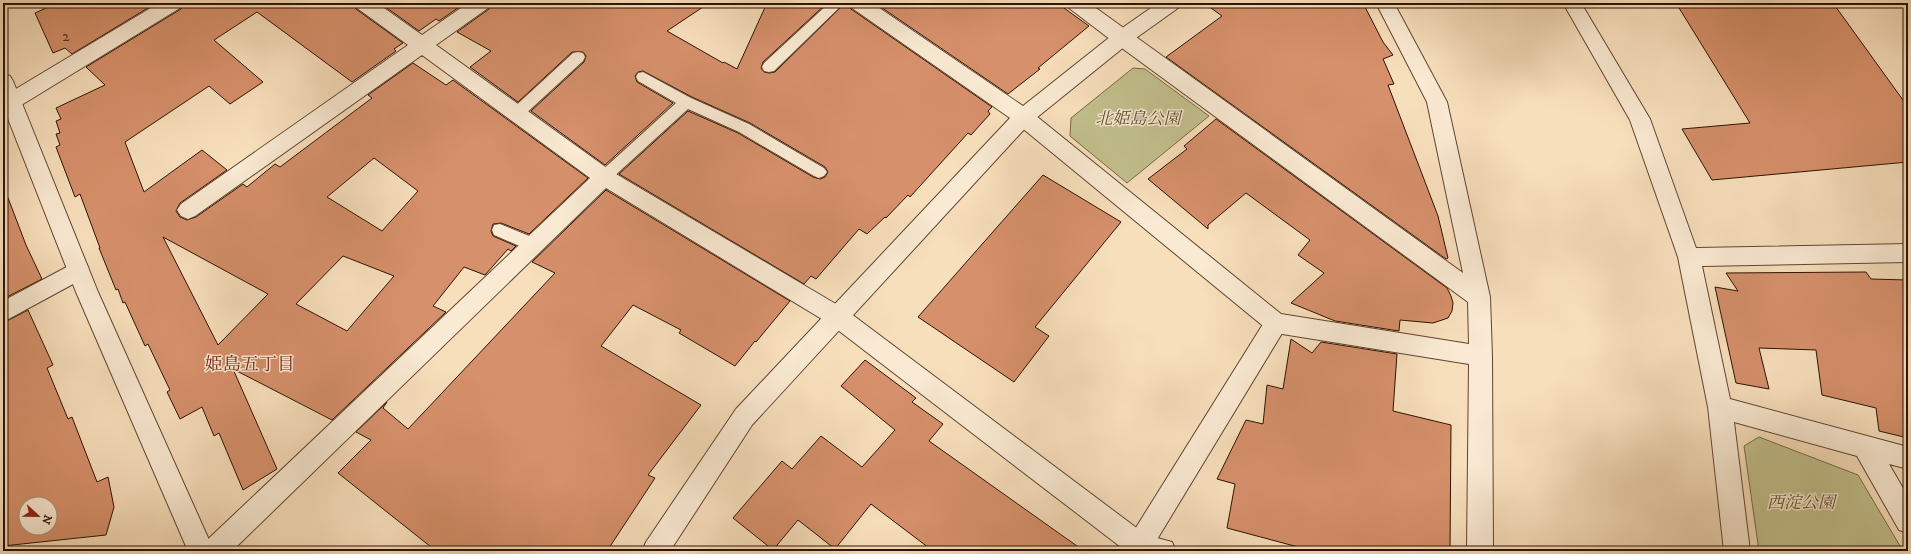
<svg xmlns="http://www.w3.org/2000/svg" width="1911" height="554" font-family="'IM FELL DW Pica','Noto Serif JP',serif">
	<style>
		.green { fill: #c2c08d; stroke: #786947 }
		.building { fill: #d6906b; stroke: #2d1201; fill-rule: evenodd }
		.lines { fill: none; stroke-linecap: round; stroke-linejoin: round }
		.service-casing { stroke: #604530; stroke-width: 2 }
		.minor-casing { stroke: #604530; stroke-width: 2 }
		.tertiary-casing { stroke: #604530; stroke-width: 2 }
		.service { fill: #faead3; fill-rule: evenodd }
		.minor { fill: #faead3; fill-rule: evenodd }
		.tertiary { fill: #faead3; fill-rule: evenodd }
		.labels { text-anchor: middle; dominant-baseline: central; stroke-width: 3; stroke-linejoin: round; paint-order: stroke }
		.number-label { font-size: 15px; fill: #57321c }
		.park-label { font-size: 17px; font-style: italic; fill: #614f32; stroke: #faead3 }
		.neighbourhood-label { font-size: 18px; fill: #7a1f14; stroke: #faead3 }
	</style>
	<rect width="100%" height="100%" fill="#f8dfbc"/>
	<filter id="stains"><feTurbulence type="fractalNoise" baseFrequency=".005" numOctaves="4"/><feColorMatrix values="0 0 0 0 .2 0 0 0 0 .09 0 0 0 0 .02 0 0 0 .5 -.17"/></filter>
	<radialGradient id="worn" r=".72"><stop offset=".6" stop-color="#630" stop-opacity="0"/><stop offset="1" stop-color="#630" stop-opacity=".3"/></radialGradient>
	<path class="green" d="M 1133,68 L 1145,69 L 1209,116 L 1127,183 L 1070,136 L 1071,118 Z
		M 1759,437 L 1858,475 L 1903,551 L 1759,551 L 1744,446 Z"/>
	<path class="building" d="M 57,3 L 156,3 L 72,54 L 65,48 L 53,53 L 35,13 Z
		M 183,3 L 354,3 L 356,9 L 403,43 L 394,49 L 396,51 L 352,82 L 257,12 L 214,40 L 263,82 L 230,104 L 209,86 L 125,142 L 144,192 L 202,150 L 227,170 L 180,203 L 176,211 L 180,217 L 187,220 L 196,217 L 243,184 L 247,187 L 275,164 L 280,167 L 372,98 L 368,95 L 413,63 L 446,85 L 453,80 L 588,178 L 529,234 L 501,223 L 493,224 L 491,231 L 493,236 L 516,246 L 511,251 L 508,249 L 485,275 L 464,267 L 433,306 L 446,312 L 332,420 L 233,369 L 277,469 L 243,490 L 219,433 L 214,436 L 202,407 L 180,419 L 167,392 L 170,390 L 148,344 L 145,346 L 125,302 L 123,303 L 118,289 L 116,290 L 99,248 L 100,248 L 80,194 L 75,197 L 56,147 L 60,145 L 56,134 L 60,133 L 56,121 L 61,119 L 56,108 L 105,85 L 86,67 L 181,9 ZM 374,158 L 418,191 L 382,231 L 327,197 ZM 163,237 L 268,294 L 218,345 ZM 343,256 L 394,276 L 347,331 L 296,304 Z
		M 380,3 L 465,3 L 439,21 L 436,19 L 419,31 Z
		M 491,3 L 709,3 L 667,31 L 723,63 L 724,62 L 737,69 L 767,3 L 827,3 L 763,62 L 761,68 L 764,72 L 769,73 L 775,72 L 845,3 L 849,3 L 851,9 L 992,107 L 988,111 L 990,114 L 971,135 L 968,133 L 910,197 L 908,195 L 886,218 L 885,217 L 867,234 L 859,229 L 816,279 L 811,276 L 804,284 L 619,174 L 688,111 L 738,133 L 813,177 L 820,179 L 825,177 L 828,172 L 825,167 L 750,123 L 692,97 L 643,71 L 638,72 L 635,76 L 637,82 L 673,103 L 605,165 L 531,111 L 584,62 L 586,56 L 583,52 L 572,52 L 518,102 L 470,67 L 491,51 L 457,32 L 489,9 Z
		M 875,3 L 1057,3 L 1089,26 L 1038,68 L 1040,69 L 1008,94 Z
		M 1204,3 L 1363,3 L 1383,42 L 1393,55 L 1383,59 L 1394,84 L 1388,85 L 1438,216 L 1448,258 L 1446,259 L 1166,57 L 1222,16 Z
		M 1676,3 L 1833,3 L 1908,107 L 1908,162 L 1712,180 L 1682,129 L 1750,123 Z
		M 1216,119 L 1447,288 L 1451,296 L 1453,303 L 1452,311 L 1448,318 L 1433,323 L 1400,320 L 1399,331 L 1335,321 L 1291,303 L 1324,273 L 1298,255 L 1310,240 L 1246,193 L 1208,225 L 1208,229 L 1148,179 L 1187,149 L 1184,146 Z
		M 1043,175 L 1121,222 L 1035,327 L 1049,336 L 1014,382 L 918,317 Z
		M 5,190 L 26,245 L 42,279 L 3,299 L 3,191 Z
		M 606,190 L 790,301 L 756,342 L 755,341 L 735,366 L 679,333 L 681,330 L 633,305 L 601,346 L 701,405 L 648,475 L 655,478 L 607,551 L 436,551 L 338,473 L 371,440 L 356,432 L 387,402 L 383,408 L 408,429 L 555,273 L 532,262 Z
		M 1866,272 L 1871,279 L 1908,280 L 1908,438 L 1879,431 L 1876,408 L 1822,395 L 1816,350 L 1759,348 L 1769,389 L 1736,383 L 1715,287 L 1738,291 L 1726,273 Z
		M 28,310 L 53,365 L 47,368 L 68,419 L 72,417 L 97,482 L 108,477 L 114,507 L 106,535 L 3,546 L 3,323 ZM 26,504 L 50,504 L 50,528 L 26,528 Z
		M 1291,339 L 1312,353 L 1321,342 L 1397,354 L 1393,411 L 1451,425 L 1450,551 L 1313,551 L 1227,528 L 1235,484 L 1217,479 L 1246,420 L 1263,424 L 1267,385 L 1283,389 Z
		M 865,360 L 916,398 L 912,402 L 943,424 L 929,441 L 1084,551 L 933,551 L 871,504 L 835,549 L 798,520 L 773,550 L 733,518 L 782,461 L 792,469 L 821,436 L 862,467 L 895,430 L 841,386 Z"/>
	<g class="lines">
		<g class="service-casing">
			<path id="service" d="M 829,3 L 844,3 L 774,71 L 769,72 L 764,71 L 762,67 L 764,63 Z
				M 578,52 L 583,53 L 585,57 L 583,61 L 521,118 L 516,120 L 511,118 L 509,114 L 511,110 L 573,53 Z
				M 643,72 L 691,98 L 749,124 L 824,168 L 827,172 L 824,176 L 819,178 L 814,176 L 739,132 L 688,109 L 609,181 L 604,183 L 599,181 L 596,177 L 599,173 L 676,103 L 638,81 L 636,77 L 638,73 Z
				M 500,224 L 539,240 L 541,245 L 539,250 L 533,252 L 494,235 L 492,230 L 494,225 Z"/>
		</g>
		<g class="minor-casing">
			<path id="minor" d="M 159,3 L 182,3 L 180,8 L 10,112 L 3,115 L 4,96 Z
				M 355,3 L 377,3 L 422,35 L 468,3 L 490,3 L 488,8 L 436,45 L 611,171 L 846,310 L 1146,535 L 1172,542 L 1176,551 L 1126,551 L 830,324 L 606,188 L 232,551 L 201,551 L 205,542 L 590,178 L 422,55 L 195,216 L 188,219 L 181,216 L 177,210 L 181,204 L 408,45 L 357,8 Z
				M 1067,3 L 1089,3 L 1463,273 L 1427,102 L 1376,3 L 1394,3 L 1447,102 L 1490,297 L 1492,356 L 1493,551 L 1467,551 L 1469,364 L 1276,333 L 1268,330 L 1016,123 L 1013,117 L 1016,111 L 1023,109 L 1030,111 L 1281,314 L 1469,344 L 1468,302 L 1115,43 L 1069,8 Z
				M 1563,3 L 1581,3 L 1650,119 L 1696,248 L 1908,244 L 1908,262 L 1702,266 L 1730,399 L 1908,447 L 1908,469 L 1889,464 L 1908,497 L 1908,533 L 1899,530 L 1857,456 L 1734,422 L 1750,551 L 1724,551 L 1708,407 L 1678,257 L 1630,120 Z
				M 78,261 L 86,263 L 89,270 L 86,277 L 3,322 L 3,301 Z"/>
		</g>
		<g class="tertiary-casing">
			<path id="tertiary" d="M 850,3 L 872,3 L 1023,106 L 1115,33 L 1158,3 L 1180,3 L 1178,8 L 1129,43 L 1030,123 L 752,425 L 670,551 L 642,551 L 646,542 L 736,409 L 1010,118 L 852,8 Z
				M 3,74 L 10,76 L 13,81 L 98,292 L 214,551 L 188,551 L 76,292 L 3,106 Z
				M 1276,313 L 1284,316 L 1287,323 L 1284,330 L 1150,551 L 1123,551 L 1127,542 L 1268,316 Z"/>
		</g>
		<use href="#service" class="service"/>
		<use href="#minor" class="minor"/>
		<use href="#tertiary" class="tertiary"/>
	</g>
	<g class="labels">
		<g class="number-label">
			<text x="66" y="36">2</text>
		</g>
		<g class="park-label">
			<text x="1138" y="119">北姫島公園</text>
			<text x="1801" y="503">西淀公園</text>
		</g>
		<g class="neighbourhood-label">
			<text x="250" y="365">姫島五丁目</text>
		</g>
	</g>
	<rect width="1911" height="554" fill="none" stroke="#f8dfbc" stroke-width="16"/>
	<rect x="4" y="4" width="1903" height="546" fill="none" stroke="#2d1201" stroke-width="2"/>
	<rect x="8" y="8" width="1895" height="538" fill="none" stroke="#2d1201"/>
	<g transform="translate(38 516) rotate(112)"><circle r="19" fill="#faead3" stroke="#a8947f"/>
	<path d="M0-3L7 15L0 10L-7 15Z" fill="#8f2418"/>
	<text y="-6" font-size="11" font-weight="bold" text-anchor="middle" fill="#2d1201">N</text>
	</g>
	<rect width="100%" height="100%" filter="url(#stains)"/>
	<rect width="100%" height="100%" fill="url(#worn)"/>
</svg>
